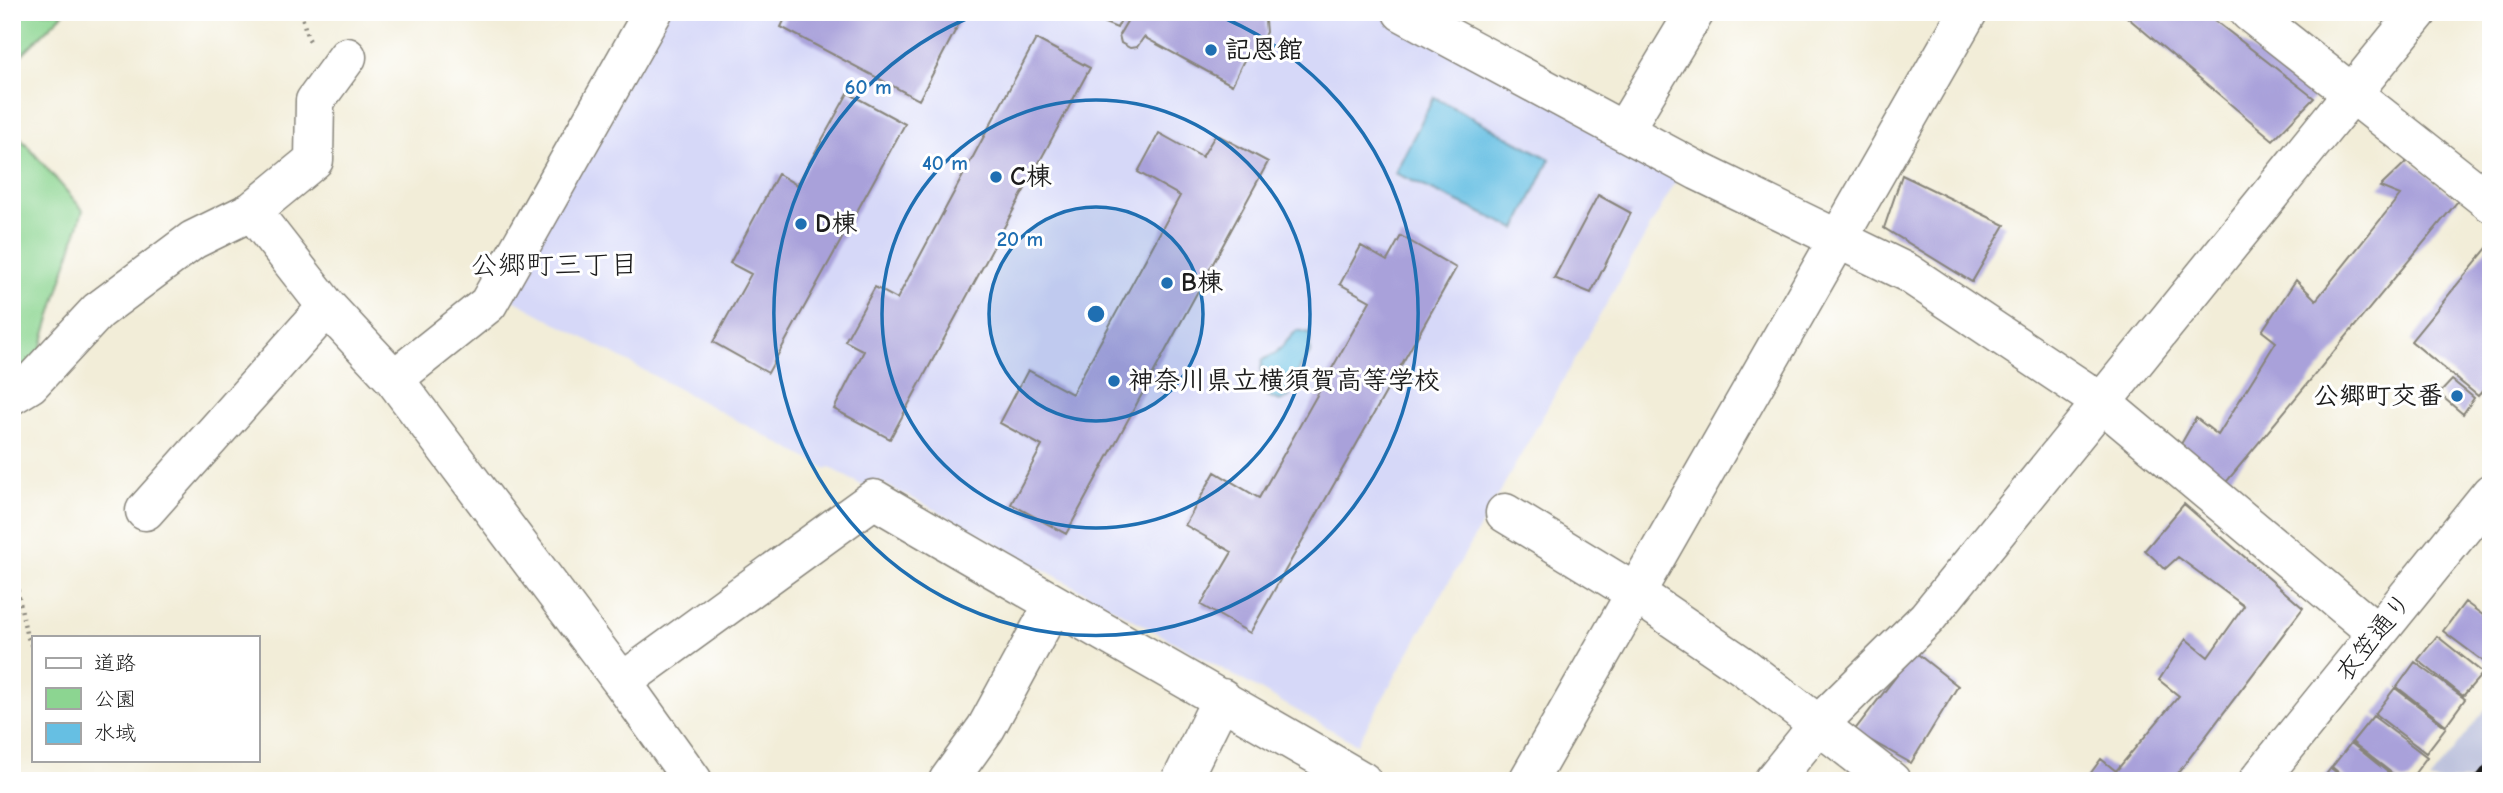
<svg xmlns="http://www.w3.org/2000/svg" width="2503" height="793" font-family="'Comic Neue','Klee One',sans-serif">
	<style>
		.built { fill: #d6d8f8 }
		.industrial { fill: #bec3dd }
		.green { fill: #8cd591; stroke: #547856; stroke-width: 2 }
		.water { fill: #66bfe3; stroke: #416e80; stroke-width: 2 }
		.building { fill: #a9a1da }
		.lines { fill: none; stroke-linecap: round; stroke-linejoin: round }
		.minor-casing { stroke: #87847a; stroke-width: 41 }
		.path { stroke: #87847a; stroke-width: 4.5; stroke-dasharray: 2 5; stroke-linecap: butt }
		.minor { stroke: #fff; stroke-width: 38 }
		.rail { stroke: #1c1c1c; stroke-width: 5 }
		.ring { fill: none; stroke: #1f6fb2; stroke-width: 3.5 }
		.poi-dot { fill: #1f6fb2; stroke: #fff; stroke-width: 2.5 }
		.labels { text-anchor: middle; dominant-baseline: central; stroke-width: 6; stroke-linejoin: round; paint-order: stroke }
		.poi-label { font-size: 26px; font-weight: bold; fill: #1c1c1c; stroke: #fff; text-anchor: start }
		.street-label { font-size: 26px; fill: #1c1c1c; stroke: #fff }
		.neighbourhood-label { font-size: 28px; fill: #1c1c1c; stroke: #fff }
		.centre { fill: #1f6fb2; stroke: #fff; stroke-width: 3.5 }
		.ring-label { font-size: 21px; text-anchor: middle; font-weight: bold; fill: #1f6fb2; stroke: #fff; stroke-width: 6; stroke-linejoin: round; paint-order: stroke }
	</style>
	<rect width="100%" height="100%" fill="#fff"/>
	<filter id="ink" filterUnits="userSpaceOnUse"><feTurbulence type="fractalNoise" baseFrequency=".0143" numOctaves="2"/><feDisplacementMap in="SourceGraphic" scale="14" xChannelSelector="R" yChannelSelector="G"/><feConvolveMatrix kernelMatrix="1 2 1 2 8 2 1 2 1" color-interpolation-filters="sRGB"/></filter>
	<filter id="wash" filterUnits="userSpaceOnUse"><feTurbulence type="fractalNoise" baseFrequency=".00686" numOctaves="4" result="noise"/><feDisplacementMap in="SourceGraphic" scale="28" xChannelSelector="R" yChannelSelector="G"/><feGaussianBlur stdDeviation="1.57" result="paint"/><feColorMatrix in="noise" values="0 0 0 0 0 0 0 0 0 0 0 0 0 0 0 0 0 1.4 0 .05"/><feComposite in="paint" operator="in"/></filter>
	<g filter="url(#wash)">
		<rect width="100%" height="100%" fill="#f2edd8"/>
		<path class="built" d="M 663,12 L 1401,12 L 1680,174 L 1357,744 L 946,515 L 878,481 L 863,486 L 829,467 L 827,469 L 506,296 Z"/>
		<path class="industrial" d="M 2491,702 L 2491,781 L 2429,781 Z"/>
		<path class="green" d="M 12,12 L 65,12 L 12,64 Z
			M 12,128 L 83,210 L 30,384 L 12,395 Z"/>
		<path class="water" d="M 1434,97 L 1550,159 L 1516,229 L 1395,173 Z
			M 1297,330 L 1310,333 L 1310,353 L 1295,377 L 1289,397 L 1280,401 L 1267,396 L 1261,371 L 1262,360 L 1275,354 Z"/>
		<g id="blocks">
			<path class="building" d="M 788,12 L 965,12 L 919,100 L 781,27 Z
				M 1269,12 L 1265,21 L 1266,32 L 1259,47 L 1245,58 L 1232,85 L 1144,37 L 1137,47 L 1130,48 L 1121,43 L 1119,35 L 1129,18 L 1123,16 L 1117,28 L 1095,19 L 1064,13 Z
				M 2121,12 L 2204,12 L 2314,98 L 2273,140 Z
				M 1036,39 L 1090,68 L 890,439 L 834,409 L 864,351 L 845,341 L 875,287 L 897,299 Z
				M 848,93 L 905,124 L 768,373 L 713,342 L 751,274 L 730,263 L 778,174 L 797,185 Z
				M 1159,133 L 1202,157 L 1216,134 L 1268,162 L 1066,534 L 1011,504 L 1042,446 L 1000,423 L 1028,370 L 1072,394 L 1180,196 L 1138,172 Z
				M 2408,160 L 2458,201 L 2223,486 L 2181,444 L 2196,418 L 2218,435 L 2276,342 L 2262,331 L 2296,280 L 2316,300 L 2400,195 L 2380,187 Z
				M 1902,175 L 2005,225 L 1972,282 L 1884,228 Z
				M 1598,195 L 1631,213 L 1591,293 L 1554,278 Z
				M 1401,236 L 1456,268 L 1250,633 L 1201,605 L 1232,552 L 1185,525 L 1215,472 L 1259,498 L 1370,301 L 1340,284 L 1361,246 L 1387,261 Z
				M 2491,243 L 2491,381 L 2478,396 L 2411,341 Z
				M 2452,380 L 2474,398 L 2463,414 L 2439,394 Z
				M 2184,504 L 2303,608 L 2172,781 L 2085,781 L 2101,759 L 2116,771 L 2179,696 L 2159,680 L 2186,639 L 2208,657 L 2244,606 L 2178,557 L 2165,569 L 2145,550 Z
				M 2465,602 L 2491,621 L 2491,667 L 2443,631 Z
				M 2437,636 L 2483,673 L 2463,696 L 2418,660 Z
				M 1915,652 L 1958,686 L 1911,763 L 1854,731 Z
				M 2415,662 L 2465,699 L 2446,725 L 2397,687 Z
				M 2395,688 L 2446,727 L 2426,753 L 2375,714 Z
				M 2373,716 L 2427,757 L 2409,781 L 2402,781 L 2352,742 Z
				M 2351,743 L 2399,781 L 2349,781 L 2332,767 Z
				M 2331,768 L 2346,781 L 2321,781 Z"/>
		</g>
	</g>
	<g filter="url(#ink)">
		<use href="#blocks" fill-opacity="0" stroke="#87847a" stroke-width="2"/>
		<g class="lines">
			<g class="minor-casing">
				<path id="minor" d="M 1402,12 L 1698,171 L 1908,273 L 2101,402 L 2377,633
					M 2249,12 L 2491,203
					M 1624,130 L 1695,12
					M 252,211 L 314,160 L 315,101 L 347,57
					M 394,379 L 488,304 L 653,12
					M 12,395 L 30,384 L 98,311 L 193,240 L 252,211 L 327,307 L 394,379 L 622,682 L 693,781
					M 145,511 L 327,307
					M 1505,513 L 1637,594 L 1744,667 L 1891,781
					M 622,682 L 874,499 C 1036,595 1200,686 1362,781
					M 948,781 L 986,728 L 1053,605
					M 1181,781 L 1222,698
					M 1528,781 L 1968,12
					M 1773,781 L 1819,724 L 1927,618 L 2418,12
					M 2258,781 L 2491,493"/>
			</g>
			<path class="path" d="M 301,12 L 307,36 L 312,44
				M 12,562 L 26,633 L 33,649"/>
			<use href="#minor" class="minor"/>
			<path class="rail" d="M 2475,781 L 2491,761"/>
		</g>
	</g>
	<circle cx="1096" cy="314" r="107" fill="#1f6fb2" fill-opacity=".12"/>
	<g class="ring">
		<circle cx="1096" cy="314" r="107"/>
		<circle cx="1096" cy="314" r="214"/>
		<path d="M1209 12A322 322 0 1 1 983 12"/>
	</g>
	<g class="poi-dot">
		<circle cx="1211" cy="50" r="7"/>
		<circle cx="996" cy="177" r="7"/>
		<circle cx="801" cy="224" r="7"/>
		<circle cx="1167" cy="283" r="7"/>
		<circle cx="1114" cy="381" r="7"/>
		<circle cx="2457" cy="396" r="7"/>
	</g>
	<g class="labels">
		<g class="poi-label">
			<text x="1225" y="50">記恩館</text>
			<text x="1010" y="177">C棟</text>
			<text x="815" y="224">D棟</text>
			<text x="1181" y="283">B棟</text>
			<text x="1128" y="381">神奈川県立横須賀高等学校</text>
			<text x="2443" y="396" text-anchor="end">公郷町交番</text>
		</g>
		<g class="street-label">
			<text transform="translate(2374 637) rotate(-51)">衣笠通り</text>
		</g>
		<g class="neighbourhood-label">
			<text x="554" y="265">公郷町三丁目</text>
		</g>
	</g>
	<circle cx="1096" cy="314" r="10" class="centre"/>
	<g class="ring-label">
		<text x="868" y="94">60 m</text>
		<text x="945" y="170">40 m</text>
		<text x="1020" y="246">20 m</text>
	</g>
	<rect width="2503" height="793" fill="none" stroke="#fff" stroke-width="42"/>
	<rect x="32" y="636" width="228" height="126" fill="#ffffff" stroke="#a4a4a4" stroke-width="2"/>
	<rect x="46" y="658" width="35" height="10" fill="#ffffff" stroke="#a4a4a4" stroke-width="2"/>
	<text x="94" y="670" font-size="21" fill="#1c1c1c">道路</text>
	<rect x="46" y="688" width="35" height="21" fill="#8cd591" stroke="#a4a4a4" stroke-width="2"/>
	<text x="94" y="706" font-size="21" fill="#1c1c1c">公園</text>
	<rect x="46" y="723" width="35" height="21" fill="#66bfe3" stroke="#a4a4a4" stroke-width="2"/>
	<text x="94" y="740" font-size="21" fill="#1c1c1c">水域</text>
</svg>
